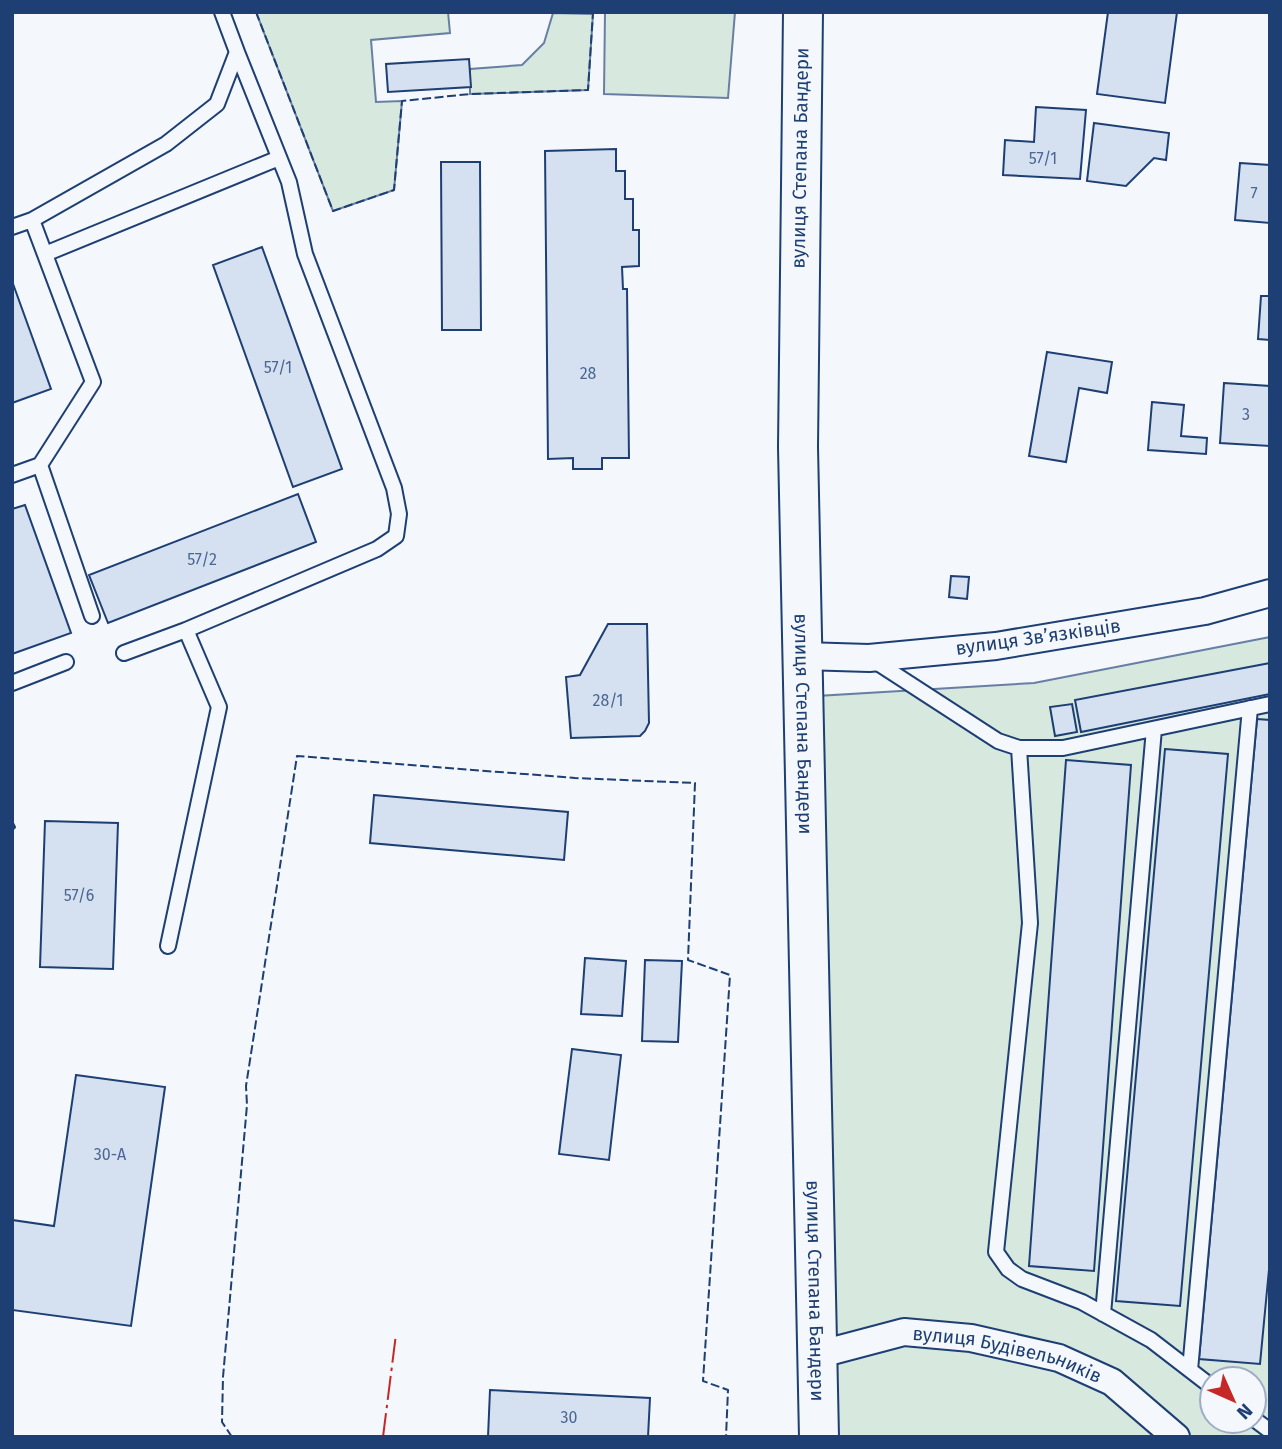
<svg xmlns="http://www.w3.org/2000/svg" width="1282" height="1449" font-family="'Fira Sans',sans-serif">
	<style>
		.green { fill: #d7e8df; stroke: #687fa3; stroke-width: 2; fill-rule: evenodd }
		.building { fill: #d5e0f0; stroke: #1d3f73; stroke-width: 2 }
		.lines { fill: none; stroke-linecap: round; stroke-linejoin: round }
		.lane-casing { stroke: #1d3f73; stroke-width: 18 }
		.street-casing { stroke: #1d3f73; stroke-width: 30 }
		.secondary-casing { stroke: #1d3f73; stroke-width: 42 }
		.lane { stroke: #f4f7fb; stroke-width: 14 }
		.street { stroke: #f4f7fb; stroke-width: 26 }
		.secondary { stroke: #f4f7fb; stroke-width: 38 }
		.fence { stroke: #1d3f73; stroke-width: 2; stroke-dasharray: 9 3.5; stroke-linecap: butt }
		.power { stroke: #c62828; stroke-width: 2; stroke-dasharray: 24 5 3.5 5; stroke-linecap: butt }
		.labels { text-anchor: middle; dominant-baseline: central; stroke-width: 5; stroke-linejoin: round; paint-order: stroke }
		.number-label { font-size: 16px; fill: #4b6792 }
		.street-label { font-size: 19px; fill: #1d3f73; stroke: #f4f7fb }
	</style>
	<rect width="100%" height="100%" fill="#f4f7fb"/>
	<path class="green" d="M 256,12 L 448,12 L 450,33 L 371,40 L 376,102 L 402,101 L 394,190 L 333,211 Z
		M 605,12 L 735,12 L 728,98 L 604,94 Z
		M 553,13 L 593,14 L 588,90 L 470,94 L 470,69 L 522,65 L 544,43 Z
		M 1270,637 L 1270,1437 L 833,1437 L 817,696 L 1034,683 ZM 1212,1379 L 1254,1379 L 1254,1421 L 1212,1421 Z"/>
	<path class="building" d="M 1108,12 L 1177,12 L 1165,103 L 1097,94 Z
		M 469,59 L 471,87 L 388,92 L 386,64 Z
		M 1036,107 L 1086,110 L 1080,179 L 1003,175 L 1005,140 L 1034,142 Z
		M 1094,123 L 1169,133 L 1166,160 L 1154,158 L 1126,186 L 1087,181 Z
		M 616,149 L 616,171 L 625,171 L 625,199 L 633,199 L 633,230 L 639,230 L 639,266 L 622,267 L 623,289 L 627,289 L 629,458 L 602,458 L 602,469 L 573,469 L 573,458 L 548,459 L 545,151 Z
		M 441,162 L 480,162 L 481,330 L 442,330 Z
		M 1240,163 L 1270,165 L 1270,223 L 1235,220 Z
		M 262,247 L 342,469 L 293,487 L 213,265 Z
		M 12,281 L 51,389 L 12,403 Z
		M 1261,296 L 1270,296 L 1270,340 L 1258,339 Z
		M 1047,352 L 1112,362 L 1107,393 L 1079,388 L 1066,462 L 1029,456 Z
		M 1224,383 L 1270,386 L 1270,446 L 1220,443 Z
		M 1152,402 L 1184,405 L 1181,436 L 1207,438 L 1206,454 L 1148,450 Z
		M 298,494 L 316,542 L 108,623 L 89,575 Z
		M 25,505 L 71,633 L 12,654 L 12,509 Z
		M 951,576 L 969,577 L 967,599 L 949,597 Z
		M 608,624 L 647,624 L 649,723 L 645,731 L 640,736 L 571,738 L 566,677 L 580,675 Z
		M 1270,663 L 1270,694 L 1081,732 L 1075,700 Z
		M 1072,704 L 1077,732 L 1055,736 L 1050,707 Z
		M 1257,719 L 1270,720 L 1270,1259 L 1260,1364 L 1199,1359 Z
		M 1165,749 L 1228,754 L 1180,1306 L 1116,1301 Z
		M 1066,760 L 1131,765 L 1094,1271 L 1029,1266 Z
		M 374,795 L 568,812 L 564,860 L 370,843 Z
		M 45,821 L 118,823 L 113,969 L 40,967 Z
		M 585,958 L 626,961 L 622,1016 L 581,1014 Z
		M 645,960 L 682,961 L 678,1042 L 642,1041 Z
		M 572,1049 L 621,1055 L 609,1160 L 559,1154 Z
		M 76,1075 L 165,1087 L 131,1326 L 12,1310 L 12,1220 L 54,1226 Z
		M 490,1390 L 650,1398 L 648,1437 L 488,1437 Z"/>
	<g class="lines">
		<g class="lane-casing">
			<path id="lane" d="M 12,227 L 32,220 L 166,144 L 217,104 L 237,52 L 222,12
				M 45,254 L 279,158
				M 40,465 L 92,616
				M 12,475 L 40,465 L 93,382 L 32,220
				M 124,653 L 186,630 L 377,549 L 396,536 L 399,514 L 394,488 L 305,254 L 289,182 L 237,52
				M 873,660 L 998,741 L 1019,748 L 1063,748 L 1270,704
				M 12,683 L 66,662
				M 1019,748 L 1030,923 L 996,1252 L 1008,1269 L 1022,1279 L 1082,1302 L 1151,1340 L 1212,1387
				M 168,946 L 219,707 L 186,630
				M 1103,1314 L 1154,729
				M 1190,1370 L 1250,708
				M 1254,1419 L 1270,1431"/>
		</g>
		<g class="street-casing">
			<g id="street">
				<path d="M 803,656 L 869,658 L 996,646 L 1205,611 L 1270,593"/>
				<path id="s1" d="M 817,1355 L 904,1332 L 971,1338 L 1059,1358 L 1112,1382 L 1176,1437"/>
			</g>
		</g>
		<g class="secondary-casing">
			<g id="secondary">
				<path id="s2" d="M 803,12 L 798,447 L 819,1437"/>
			</g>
		</g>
		<use href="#lane" class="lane"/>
		<use href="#street" class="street"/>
		<use href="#secondary" class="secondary"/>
		<path class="fence" d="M 256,12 L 333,211 L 394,190 L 402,101 L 470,94 L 588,90 L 593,12
			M 12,821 L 15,827 L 12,833
			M 232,1437 L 222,1422 L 223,1377 L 247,1105 L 246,1086 L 297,756 L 575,778 L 695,783 L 688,960 L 730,975 L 703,1381 L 728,1390 L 726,1437"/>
		<path class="power" d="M 383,1437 L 396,1334"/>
	</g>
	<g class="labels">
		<g class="number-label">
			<text x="1043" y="158">57/1</text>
			<text x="1254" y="193">7</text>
			<text x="278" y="367">57/1</text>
			<text x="588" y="373">28</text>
			<text x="1246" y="414">3</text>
			<text x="202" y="559">57/2</text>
			<text x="608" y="700">28/1</text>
			<text x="79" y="895">57/6</text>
			<text x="110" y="1154">30-А</text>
			<text x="569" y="1417">30</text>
		</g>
		<g class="street-label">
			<text transform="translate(800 158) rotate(-89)">вулиця Степана Бандери</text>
			<text transform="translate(1038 637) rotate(-8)">вулиця Звʼязківців</text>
			<text stroke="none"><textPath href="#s2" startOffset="712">вулиця Степана Бандери</textPath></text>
			<text stroke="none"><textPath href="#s2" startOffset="1279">вулиця Степана Бандери</textPath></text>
			<text stroke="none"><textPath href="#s1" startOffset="196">вулиця Будівельників</textPath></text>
		</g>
	</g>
	<rect width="1282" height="1449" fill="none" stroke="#1d3f73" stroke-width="28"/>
	<g transform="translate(1233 1400) rotate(135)"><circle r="33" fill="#f4f7fb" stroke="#9eadc5" stroke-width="2"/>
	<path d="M0-5L12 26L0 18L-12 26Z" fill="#c62828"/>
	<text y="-10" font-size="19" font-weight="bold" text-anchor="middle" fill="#1d3f73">N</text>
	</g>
</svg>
